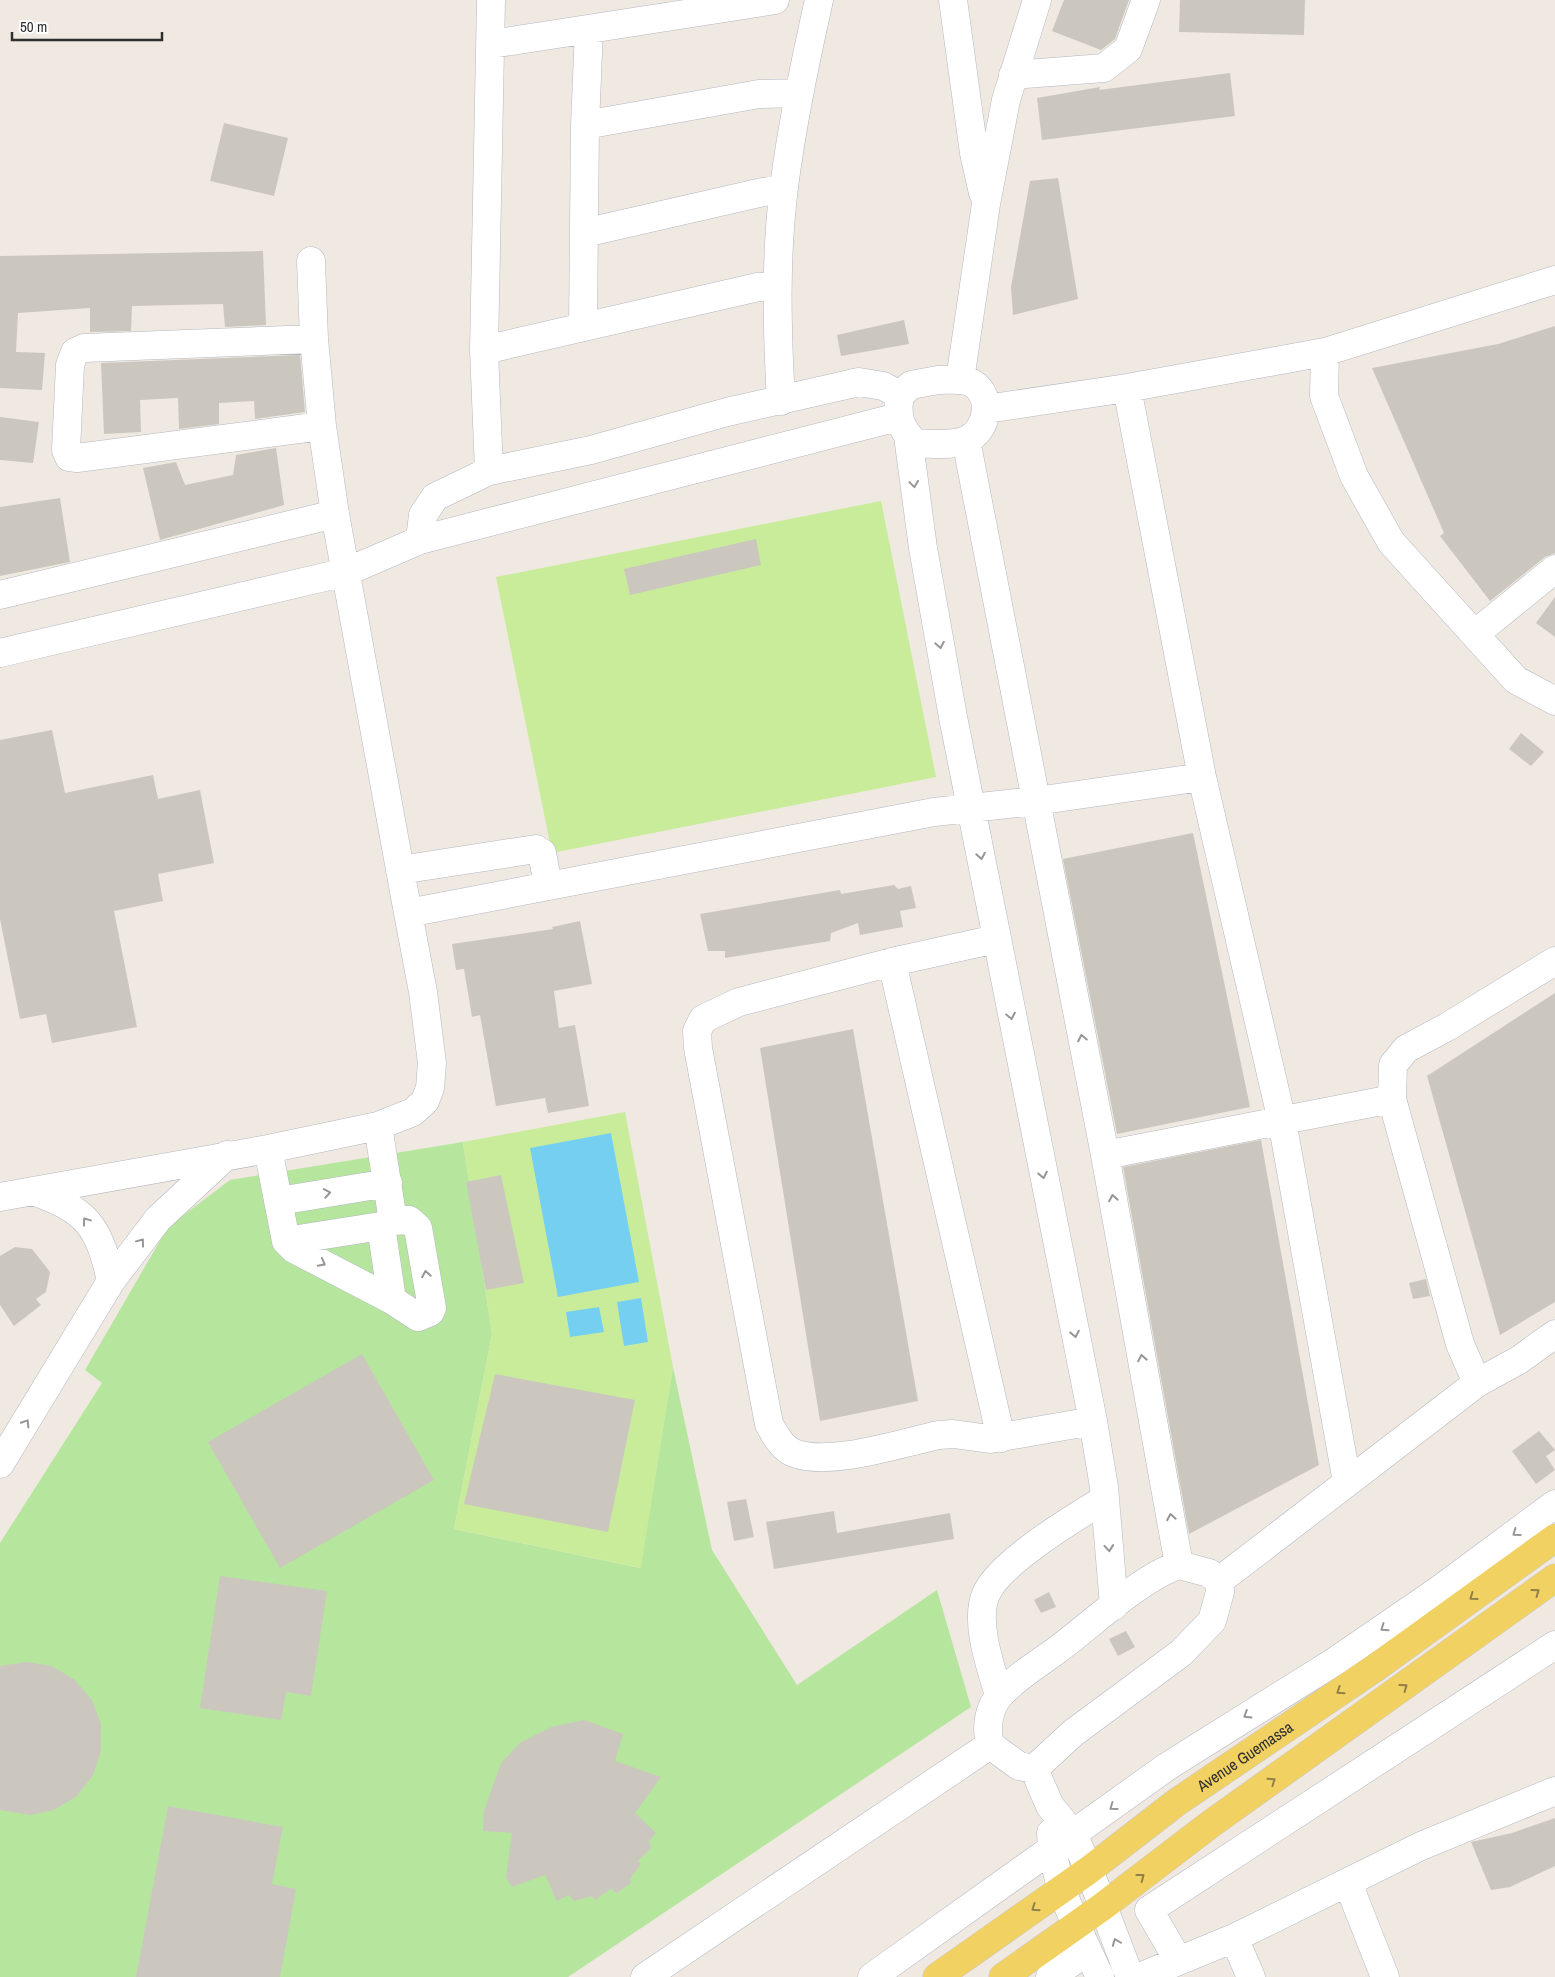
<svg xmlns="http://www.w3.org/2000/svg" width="1555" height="1977" font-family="'Archivo Narrow',sans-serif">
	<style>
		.green { fill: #b6e59e }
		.pitch { fill: #c9ec9a }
		.water { fill: #75cff0 }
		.building { fill: #cbc7bf }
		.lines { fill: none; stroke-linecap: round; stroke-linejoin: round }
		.minor-casing { stroke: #b4b7c1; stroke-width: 29 }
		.major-casing { stroke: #c9c9c9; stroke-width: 29 }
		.minor { stroke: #fff; stroke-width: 28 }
		.major { stroke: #f2d163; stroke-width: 28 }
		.oneway { stroke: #969696 }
		.oneway2 { stroke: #908048 }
		.labels { text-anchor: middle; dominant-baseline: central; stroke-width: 5; stroke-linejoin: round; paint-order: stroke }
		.street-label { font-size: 16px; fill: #2e2e2e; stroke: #fff }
	</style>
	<rect width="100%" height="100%" fill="#efe9e1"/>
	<path class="green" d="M 463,1142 L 492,1334 L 454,1529 L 640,1568 L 673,1367 L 712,1550 L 797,1685 L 937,1590 L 971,1707 L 568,1977 L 0,1977 L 0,1543 L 102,1383 L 85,1370 L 168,1227 L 230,1180 Z"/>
	<path class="pitch" d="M 881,501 L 936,777 L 552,853 L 496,577 Z
		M 625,1112 L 673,1367 L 641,1568 L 454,1529 L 492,1334 L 463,1142 Z"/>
	<path class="water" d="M 611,1133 L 639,1282 L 558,1297 L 530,1148 Z
		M 641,1298 L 648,1342 L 624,1346 L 617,1302 Z
		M 599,1307 L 604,1332 L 570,1337 L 566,1312 Z"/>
	<path class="building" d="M 1064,0 L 1129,0 L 1115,39 L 1101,50 L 1052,31 Z
		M 1180,0 L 1305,0 L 1304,35 L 1179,32 Z
		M 1230,73 L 1235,116 L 1042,140 L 1037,98 L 1100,87 L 1099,90 Z
		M 224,123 L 288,138 L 274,196 L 210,181 Z
		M 1058,178 L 1078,299 L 1013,315 L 1011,287 L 1030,181 Z
		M 263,251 L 266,325 L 225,327 L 223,304 L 132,306 L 131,331 L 90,332 L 90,308 L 18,313 L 16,352 L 45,353 L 42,390 L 0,388 L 0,256 Z
		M 904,320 L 909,344 L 841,356 L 837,335 Z
		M 1555,326 L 1555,553 L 1545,557 L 1490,601 L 1440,536 L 1444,533 L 1372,368 L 1498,344 Z
		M 300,355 L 305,412 L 255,419 L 254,401 L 219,403 L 219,424 L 179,429 L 178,398 L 140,400 L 141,432 L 104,434 L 101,363 Z
		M 0,417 L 39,422 L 33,463 L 0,460 Z
		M 276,448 L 284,505 L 160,540 L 143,468 L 176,462 L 185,485 L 233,475 L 236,455 Z
		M 60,498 L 70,562 L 0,576 L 0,507 Z
		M 756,539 L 761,565 L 630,595 L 624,569 Z
		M 1555,597 L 1555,637 L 1536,623 Z
		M 52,730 L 65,793 L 153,775 L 158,799 L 200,790 L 214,863 L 158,874 L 163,901 L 114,911 L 137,1027 L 52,1043 L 46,1014 L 20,1019 L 0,919 L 0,740 Z
		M 1521,733 L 1544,752 L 1531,766 L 1509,749 Z
		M 1193,833 L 1250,1107 L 1117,1134 L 1063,859 Z
		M 894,885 L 898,889 L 911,886 L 916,908 L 900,911 L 903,927 L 860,935 L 858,923 L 831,933 L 830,941 L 725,958 L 725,951 L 708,951 L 700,914 L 840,890 L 841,894 Z
		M 580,921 L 592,984 L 554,991 L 559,1028 L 575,1025 L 589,1106 L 548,1113 L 545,1098 L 496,1106 L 480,1015 L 472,1017 L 464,969 L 456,970 L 452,944 L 553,929 L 552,927 Z
		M 1555,993 L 1555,1302 L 1500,1335 L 1427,1076 Z
		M 853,1029 L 918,1401 L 820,1421 L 760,1048 Z
		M 1261,1140 L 1319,1465 L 1189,1534 L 1123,1167 Z
		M 501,1175 L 524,1283 L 486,1290 L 466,1182 Z
		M 15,1247 L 32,1249 L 50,1272 L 46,1292 L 36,1299 L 41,1305 L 14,1326 L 0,1305 L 0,1256 Z
		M 1426,1279 L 1430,1296 L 1413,1299 L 1409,1283 Z
		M 362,1354 L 434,1480 L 280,1568 L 208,1442 Z
		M 495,1374 L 635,1400 L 608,1532 L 464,1504 Z
		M 1539,1431 L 1555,1450 L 1546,1456 L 1555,1470 L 1536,1484 L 1512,1451 Z
		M 746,1499 L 754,1537 L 734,1541 L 727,1502 Z
		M 834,1511 L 837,1533 L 950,1513 L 954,1539 L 774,1569 L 766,1522 Z
		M 220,1576 L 327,1591 L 311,1696 L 286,1692 L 281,1720 L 200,1708 Z
		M 1049,1592 L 1056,1607 L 1041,1613 L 1034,1600 Z
		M 1126,1631 L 1135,1647 L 1118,1656 L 1109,1639 Z
		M 26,1662 L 52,1666 L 75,1680 L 92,1700 L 101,1724 L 101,1751 L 93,1775 L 77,1796 L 54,1810 L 30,1815 L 0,1810 L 0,1666 Z
		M 584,1720 L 623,1734 L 615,1761 L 661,1777 L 635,1813 L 656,1833 L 649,1841 L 651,1848 L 638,1861 L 641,1864 L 630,1879 L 631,1883 L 617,1893 L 611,1889 L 595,1900 L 592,1896 L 574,1901 L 569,1895 L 557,1901 L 545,1875 L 512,1887 L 506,1877 L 512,1833 L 483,1831 L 484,1811 L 501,1763 L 521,1742 L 551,1727 Z
		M 168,1806 L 283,1827 L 272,1884 L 296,1889 L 280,1977 L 136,1977 Z
		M 1555,1818 L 1555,1866 L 1510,1887 L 1491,1890 L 1471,1842 L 1512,1833 Z"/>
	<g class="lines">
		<g class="minor-casing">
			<path id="minor" d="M 491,0 L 484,350 L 489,471 L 591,450 L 727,412 L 859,382 L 883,386 L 900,395
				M 953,0 L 974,153 L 983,193
				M 492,44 L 775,0
				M 1013,75 L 1104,68 L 1128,49 L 1146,0
				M 585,125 L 759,94 L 798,93
				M 584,233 L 763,192 L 784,189
				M 311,261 L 314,339 L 322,426 L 335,514 L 408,913
				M 583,327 L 585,125 L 589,29
				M 314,339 L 84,348 L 75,352 L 70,365 L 66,450 L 69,457 L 77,458 L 322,426
				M 484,350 L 758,287 L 777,286
				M 1325,352 L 1324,396 L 1354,476 L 1391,542 L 1516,680 L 1555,701
				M 938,380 C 948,380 963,378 972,383 C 994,396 988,431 966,440 C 953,446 930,444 916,443 C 900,430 896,415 900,395 L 911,385 Z
				M 960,380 L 986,204 L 1006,100 L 1037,0
				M 1127,388 L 1202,777 L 1282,1121 L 1347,1482
				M 781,401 C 777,330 775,258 784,187 C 792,124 805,62 819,0
				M 986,409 L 1127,388 L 1325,352 L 1555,280
				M 908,436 L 923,548 L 953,717 L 1093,1421 L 1104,1487 L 1114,1606
				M 966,440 L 1105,1155 L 1179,1565
				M 420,540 L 423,515 L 435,497 L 489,471
				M 0,595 L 335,514
				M 1476,633 L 1555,569
				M 0,653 L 346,572 L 420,540 L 898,417
				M 400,870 L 536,849 L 542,853 L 548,885
				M 996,939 L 892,962 L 739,1002 L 703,1019 L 697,1031 L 698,1048 L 769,1424 C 775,1435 782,1448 794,1453 C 830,1467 900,1443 939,1435 L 953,1434 L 990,1439 L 1093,1421
				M 1555,961 L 1447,1027 L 1406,1049 L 1393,1065 L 1392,1099 L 1460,1344 L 1477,1383 L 1519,1360 L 1555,1334
				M 892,962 L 1001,1438
				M 378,1126 L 393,1221 L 381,1226 L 392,1300
				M 268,1149 L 286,1241 L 294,1249 L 392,1300 L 418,1317 L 430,1312 L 432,1308 L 418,1228 L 409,1220 L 393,1221
				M 1105,1155 L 1392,1099
				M 33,1191 C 87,1210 99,1226 111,1281
				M 0,1197 L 268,1149 L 378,1126 L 413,1112 L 425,1101 L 430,1088 L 432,1063 L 423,992 L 408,913 L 934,812 L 1036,801 L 1202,777
				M 279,1201 L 388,1183
				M 286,1241 L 381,1226
				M 0,1464 L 111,1281 L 158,1219 L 227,1155
				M 1179,1565 L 1209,1573 L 1219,1581 L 1220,1592 L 1212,1621 L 1181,1653 L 1073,1733 L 1034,1769 L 1019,1766 L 990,1745 C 986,1729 988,1708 1000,1695 C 1016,1677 1038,1664 1057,1650 C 1091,1625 1140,1578 1179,1565 Z
				M 1219,1581 L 1477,1383
				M 999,1695 C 991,1668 974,1622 986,1594 C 1000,1562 1074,1518 1105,1499
				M 1034,1769 L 1050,1806 L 1073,1834 L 1089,1870 L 1130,1977
				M 1051,1833 C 1053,1884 1079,1931 1100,1977
				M 1348,1883 L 1385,1977
				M 1234,1938 L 1251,1977
				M 1178,1960 L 1149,1910 L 1555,1645
				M 645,1977 L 990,1745
				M 872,1977 L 1168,1766 L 1334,1662 L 1439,1590 L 1555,1504
				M 1050,1977 L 1088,1951
				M 1140,1977 L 1234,1938 L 1421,1846 L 1555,1791"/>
		</g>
		<g class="major-casing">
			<g id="major">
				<path id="s1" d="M 937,1977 L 1089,1870 L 1177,1802 L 1375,1668 L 1555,1538"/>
				<path d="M 1003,1977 L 1102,1907 L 1212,1823 L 1555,1578"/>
			</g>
		</g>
		<use href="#minor" class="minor"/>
		<use href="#major" class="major"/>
	</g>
	<defs><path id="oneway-chevron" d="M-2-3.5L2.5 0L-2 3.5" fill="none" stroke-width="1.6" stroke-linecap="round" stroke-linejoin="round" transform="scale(1.25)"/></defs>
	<g class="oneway">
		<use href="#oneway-chevron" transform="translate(914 484) rotate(82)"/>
		<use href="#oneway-chevron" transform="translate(940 645) rotate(80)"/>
		<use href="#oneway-chevron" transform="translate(981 856) rotate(80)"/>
		<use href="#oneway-chevron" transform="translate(1011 1016) rotate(79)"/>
		<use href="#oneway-chevron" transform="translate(1082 1038) rotate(-101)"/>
		<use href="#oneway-chevron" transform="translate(1043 1175) rotate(79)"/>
		<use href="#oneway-chevron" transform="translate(327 1193) rotate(-10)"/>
		<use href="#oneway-chevron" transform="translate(1113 1198) rotate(-100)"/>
		<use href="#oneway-chevron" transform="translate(86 1221) rotate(-127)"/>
		<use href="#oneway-chevron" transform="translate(141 1242) rotate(-53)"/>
		<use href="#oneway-chevron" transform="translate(322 1263) rotate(28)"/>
		<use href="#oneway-chevron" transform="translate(426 1274) rotate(-100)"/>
		<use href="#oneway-chevron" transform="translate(1075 1334) rotate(79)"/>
		<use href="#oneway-chevron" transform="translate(1142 1358) rotate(-100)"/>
		<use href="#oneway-chevron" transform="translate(26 1423) rotate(-58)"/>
		<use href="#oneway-chevron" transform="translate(1171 1517) rotate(-100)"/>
		<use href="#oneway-chevron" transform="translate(1516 1533) rotate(144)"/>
		<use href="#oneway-chevron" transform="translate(1109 1548) rotate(85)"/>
		<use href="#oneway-chevron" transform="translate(1384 1628) rotate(145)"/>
		<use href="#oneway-chevron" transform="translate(1247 1715) rotate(148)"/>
		<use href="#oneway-chevron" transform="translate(1113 1807) rotate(144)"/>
		<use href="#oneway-chevron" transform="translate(1116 1942) rotate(-111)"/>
	</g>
	<g class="oneway2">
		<use href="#oneway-chevron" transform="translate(1536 1592) rotate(-36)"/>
		<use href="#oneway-chevron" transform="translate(1473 1597) rotate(144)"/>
		<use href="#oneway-chevron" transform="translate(1404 1687) rotate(-36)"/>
		<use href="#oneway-chevron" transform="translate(1340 1691) rotate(146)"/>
		<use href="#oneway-chevron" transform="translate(1272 1781) rotate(-35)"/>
		<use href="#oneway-chevron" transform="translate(1141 1877) rotate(-37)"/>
		<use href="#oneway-chevron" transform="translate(1035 1908) rotate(145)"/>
	</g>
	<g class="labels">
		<g class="street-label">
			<text stroke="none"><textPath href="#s1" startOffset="379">Avenue Guemassa</textPath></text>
		</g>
	</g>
	<path d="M12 32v8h150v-8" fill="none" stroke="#2e2e2e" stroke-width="2.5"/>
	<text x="20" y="32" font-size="15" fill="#2e2e2e" stroke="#ffffff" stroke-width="4" paint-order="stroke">50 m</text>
</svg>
